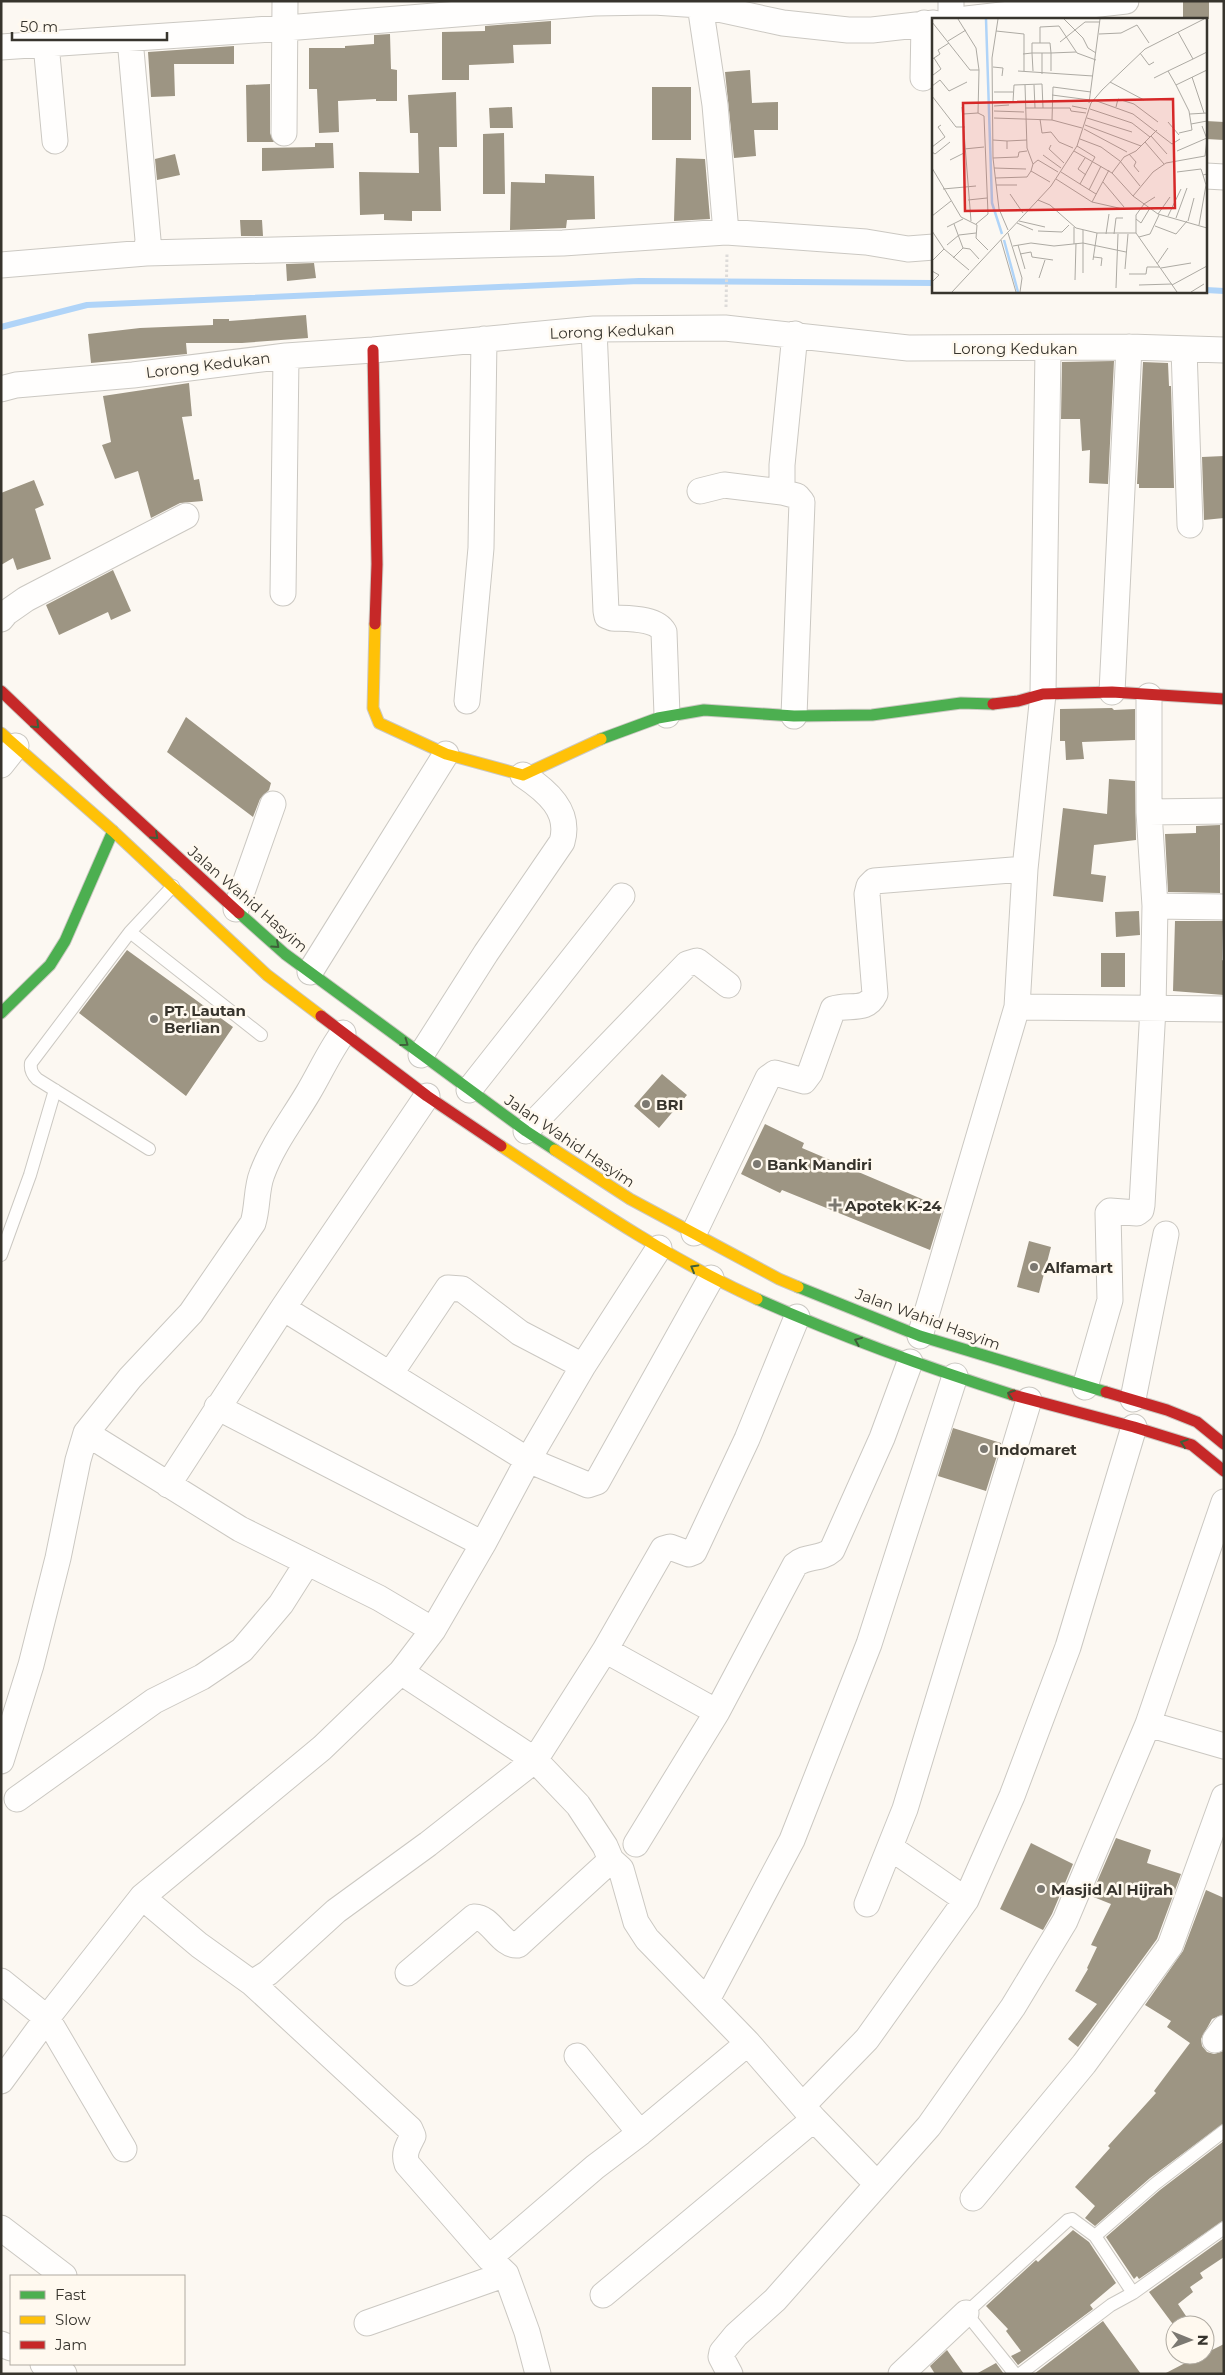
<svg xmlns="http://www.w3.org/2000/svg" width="1225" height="2375" font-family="Montserrat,sans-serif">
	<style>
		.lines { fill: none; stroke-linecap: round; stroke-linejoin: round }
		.stream { stroke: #b0d4f8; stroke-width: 6 }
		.building { fill: #9d9583 }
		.lane-casing { stroke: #cbc8c2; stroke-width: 14 }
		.street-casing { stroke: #cbc8c2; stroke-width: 27 }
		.fast-casing { stroke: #cbc8c2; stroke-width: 13 }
		.slow-casing { stroke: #cbc8c2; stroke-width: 13 }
		.jam-casing { stroke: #cbc8c2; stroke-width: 13 }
		.path { stroke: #dddbd9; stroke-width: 3; stroke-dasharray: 2.5 2.5; stroke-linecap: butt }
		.lane { stroke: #fffefd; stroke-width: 12 }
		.street { stroke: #fffefd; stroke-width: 25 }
		.fast { stroke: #4caf50; stroke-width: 11 }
		.slow { stroke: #ffc107; stroke-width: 11 }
		.jam { stroke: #c62828; stroke-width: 11 }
		.oneway { stroke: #3e5f39 }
		.poi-dot { fill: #7c7972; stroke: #fff9ef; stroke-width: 2 }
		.labels { text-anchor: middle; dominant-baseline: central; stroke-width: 5; stroke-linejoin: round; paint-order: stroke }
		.street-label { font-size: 15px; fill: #37342d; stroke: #fff9ef }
		.poi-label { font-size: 15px; font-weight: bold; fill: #37342d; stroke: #fff9ef; text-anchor: start }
		.inset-river { fill: none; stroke: #b0d4f8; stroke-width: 2.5 }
		.inset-road { fill: none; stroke: #adaaa3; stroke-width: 1 }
		.view { fill: #d62828; fill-opacity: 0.15; stroke: #d62828; stroke-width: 2.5 }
		.inset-edge { fill: none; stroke: #37342d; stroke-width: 2.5 }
	</style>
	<rect width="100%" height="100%" fill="#fcf8f2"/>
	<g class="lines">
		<path class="stream" d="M 1206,290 L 1224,291
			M 1,327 L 87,305 L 639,281 L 934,283"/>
	</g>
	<path class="building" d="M 1183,1 L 1209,1 L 1209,19 L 1183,19 Z
		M 551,21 L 551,44 L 513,45 L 514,63 L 469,65 L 469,80 L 442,80 L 442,32 L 485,31 L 485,26 Z
		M 390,34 L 391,69 L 397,70 L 397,101 L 376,101 L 376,99 L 338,101 L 339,132 L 319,133 L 317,89 L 309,89 L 309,48 L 345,48 L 345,46 L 374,44 L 374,35 Z
		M 234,46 L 234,64 L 174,64 L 175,96 L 151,97 L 148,52 Z
		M 750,70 L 752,103 L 778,102 L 778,130 L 754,130 L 756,156 L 734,158 L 725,72 Z
		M 270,84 L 270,133 L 274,142 L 247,142 L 246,85 Z
		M 652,87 L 691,87 L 691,140 L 652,140 Z
		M 456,92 L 457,147 L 439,147 L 441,211 L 412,211 L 412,221 L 384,220 L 384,214 L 360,215 L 359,172 L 419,173 L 418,133 L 410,133 L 408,95 Z
		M 512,107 L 513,128 L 490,128 L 489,108 Z
		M 1206,121 L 1224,122 L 1224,140 L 1206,139 Z
		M 504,133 L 505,194 L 483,194 L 483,134 Z
		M 315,143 L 333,143 L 334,168 L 262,171 L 262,148 L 315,147 Z
		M 175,154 L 180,175 L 157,180 L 155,159 Z
		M 676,158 L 705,159 L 710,219 L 674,221 Z
		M 545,174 L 594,176 L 595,219 L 567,220 L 566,228 L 510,230 L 511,182 L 545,183 Z
		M 240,220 L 262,220 L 263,236 L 241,236 Z
		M 314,263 L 316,278 L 287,281 L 286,264 Z
		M 306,315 L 308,338 L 242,343 L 186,343 L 187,354 L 91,363 L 88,334 L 140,328 L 213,325 L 213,319 L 229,319 L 229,321 Z
		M 1114,361 L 1108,484 L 1089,483 L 1090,450 L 1082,451 L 1080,419 L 1061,419 L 1062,362 Z
		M 1143,362 L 1168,363 L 1169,386 L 1171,386 L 1174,488 L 1139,488 L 1139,484 L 1137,484 Z
		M 189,383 L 192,416 L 182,417 L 194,480 L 199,479 L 203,501 L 180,503 L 151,518 L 138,471 L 115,479 L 102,445 L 111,442 L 103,396 Z
		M 1224,456 L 1224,518 L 1204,520 L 1202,457 Z
		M 34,480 L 44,505 L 35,509 L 51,559 L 17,570 L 13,558 L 1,565 L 1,493 Z
		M 113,570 L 131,611 L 111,620 L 108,612 L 59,635 L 46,605 Z
		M 1112,708 L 1114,710 L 1135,709 L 1135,740 L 1082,742 L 1084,759 L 1066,760 L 1065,741 L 1060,741 L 1060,709 Z
		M 186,717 L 271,783 L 269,790 L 260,799 L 253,817 L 167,752 Z
		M 1109,779 L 1135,781 L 1136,840 L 1094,845 L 1091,874 L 1106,876 L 1103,902 L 1053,896 L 1063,808 L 1107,814 Z
		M 1220,825 L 1220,893 L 1168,892 L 1165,834 L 1196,833 L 1196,826 Z
		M 1139,911 L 1140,935 L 1116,937 L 1115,912 Z
		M 1175,921 L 1223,921 L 1222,960 L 1224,961 L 1224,995 L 1173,991 Z
		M 127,950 L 233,1027 L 186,1096 L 79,1013 Z
		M 1101,953 L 1125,953 L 1125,987 L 1101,987 Z
		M 662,1074 L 687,1095 L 659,1128 L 634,1106 Z
		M 765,1124 L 804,1143 L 802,1148 L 943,1208 L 930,1250 L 782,1190 L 780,1193 L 741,1174 Z
		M 1029,1241 L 1051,1247 L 1039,1293 L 1017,1287 Z
		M 953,1428 L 1001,1443 L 986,1491 L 938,1476 Z
		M 1116,1838 L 1151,1850 L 1147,1863 L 1181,1874 L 1157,1939 L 1078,2047 L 1068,2039 L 1097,2004 L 1075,1991 L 1088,1969 L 1087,1968 L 1097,1947 L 1091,1945 L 1111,1904 L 1091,1896 Z
		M 1031,1843 L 1073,1864 L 1052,1914 L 1043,1930 L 1000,1909 Z
		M 1206,1890 L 1224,1898 L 1224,2014 L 1212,2019 L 1201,2039 L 1202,2046 L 1207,2052 L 1214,2054 L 1224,2051 L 1224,2123 L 1150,2178 L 1095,2226 L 1085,2218 L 1095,2206 L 1075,2187 L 1110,2148 L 1108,2146 L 1156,2093 L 1154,2091 L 1190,2043 L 1167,2027 L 1171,2021 L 1145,2005 L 1183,1951 Z
		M 1224,2141 L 1224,2220 L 1139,2279 L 1137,2276 L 1134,2279 L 1106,2237 L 1160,2190 Z
		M 1073,2230 L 1089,2242 L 1116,2283 L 1090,2305 L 1093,2309 L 1018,2365 L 1011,2356 L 1021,2351 L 1006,2331 L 1008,2329 L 986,2306 L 1036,2260 L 1038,2262 Z
		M 1224,2238 L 1224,2257 L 1200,2273 L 1203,2278 L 1190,2287 L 1193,2292 L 1178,2304 L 1192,2325 L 1175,2325 L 1175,2327 L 1149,2292 Z
		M 1103,2321 L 1141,2374 L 1034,2374 Z
		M 1205,2343 L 1210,2351 L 1224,2344 L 1224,2374 L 1164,2374 L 1189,2361 L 1185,2355 L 1205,2355 Z
		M 947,2350 L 964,2374 L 935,2374 L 930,2366 Z
		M 996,2363 L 1004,2374 L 976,2374 Z"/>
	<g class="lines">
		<g class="lane-casing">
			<path id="lane" d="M 173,886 L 130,932 L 261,1035
				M 130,932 L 31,1063 C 30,1070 32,1074 37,1079 L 149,1149
				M 1,1255 L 30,1175 L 55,1090
				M 1133,2293 L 1224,2228
				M 1015,2374 L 966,2313 L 1068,2220 L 1072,2219 L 1095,2236
				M 1020,2374 L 1111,2305 L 1133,2293 L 1095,2236 L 1155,2184 L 1224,2131"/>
		</g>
		<g class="street-casing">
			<path id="street" d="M 951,1 L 951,19
				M 700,5 L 715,105 L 726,232
				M 966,19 L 1126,1
				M 130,39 L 148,240 L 146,253
				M 46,44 L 55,141
				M 1,47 L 286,28 L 594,3 L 654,2 L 700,5 L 783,23 L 848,30 L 872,30 L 934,23
				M 923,78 L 924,23
				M 284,133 L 285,1
				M 1206,176 L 1224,177
				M 1,265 L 146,253 L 563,243 L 726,232 L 866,242 L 908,249 L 934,247
				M 594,329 L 606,611 L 607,616 L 612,618 C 627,619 656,617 664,632 L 667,715
				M 1184,349 L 1190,525
				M 1,389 L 16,385 L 133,375 L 286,356 L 373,350 L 594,329 L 725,328 L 908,348 L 1129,347 L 1224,350
				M 700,491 L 724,485 L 782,492 L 782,465 L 795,334
				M 782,492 L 797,496 L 802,502 L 794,716
				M 283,593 L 286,356
				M 1,619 L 6,613 L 26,599 L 186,516
				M 1112,692 L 1129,347
				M 1149,696 L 1149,812 L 1155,906 L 1224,907
				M 467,701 L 481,548 L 484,339
				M 1,765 L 16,746
				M 1149,812 L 1224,811
				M 236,909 L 273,804
				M 310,972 L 446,754
				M 1017,1007 L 1224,1009
				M 421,1055 L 486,953 L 562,842 C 571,811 547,791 523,775
				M 469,1090 L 622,896
				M 427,1096 L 283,1308 L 528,1460 L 588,1485 L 597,1482 L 711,1278
				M 526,1131 L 687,964 L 697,961 L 728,985
				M 694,1233 L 768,1078 L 775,1073 L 804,1081 L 810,1073 L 833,1009 C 849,1003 866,1013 875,994 L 867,894 L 869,886 L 874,881 L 1025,869
				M 920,1336 L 1017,1007 L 1025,869 L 1043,694 L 1048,349
				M 391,1373 L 448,1288 L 462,1289 L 520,1333 L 583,1366
				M 1085,1387 L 1110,1300 L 1108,1213 L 1110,1211 L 1137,1213 L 1141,1210 L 1142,1205 L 1153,1008 L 1155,906
				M 1133,1399 L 1166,1234
				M 217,1407 L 483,1544
				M 86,1433 L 240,1529 L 379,1598 L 433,1630
				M 168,1485 L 283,1308
				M 605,1650 L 717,1712
				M 401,1672 L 535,1760 L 578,1805 L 605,1846 L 611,1860 L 621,1869 L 636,1922 L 647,1939 L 748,2043 L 814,2119 L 876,2183
				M 1148,1724 L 1224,1746
				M 1,1761 L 31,1665 L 58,1558 L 78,1460 L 86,1433 L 130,1378 L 191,1313 L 253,1223 C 258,1207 256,1189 262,1174 C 273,1144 292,1120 308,1093 C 320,1073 329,1052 343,1033
				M 17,1799 L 154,1701 L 202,1677 L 242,1650 L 281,1604 L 307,1563
				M 636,1844 L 717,1712 L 795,1565 C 806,1555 821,1560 832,1550 L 882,1438 L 910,1362
				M 891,1848 L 966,1900
				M 142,1897 L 199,1945 L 252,1983 L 410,2129 L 413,2136 C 408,2146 403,2153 407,2164 L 489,2258 L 506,2274 L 527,2332 L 538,2374
				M 867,1904 L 905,1809 L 1029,1400
				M 408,1973 L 474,1917 C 491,1916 501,1947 518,1945 L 611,1860
				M 1,1981 L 47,2018 L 124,2149
				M 252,1983 L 268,1973 L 336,1911 L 428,1844 L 535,1760 L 605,1650 L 663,1549 L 670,1547 L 689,1554 L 694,1552 L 747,1439 L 797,1317
				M 707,2000 L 792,1840 L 869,1644 L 955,1376
				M 1215,2040 L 1224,2028
				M 577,2056 L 640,2133
				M 1,2081 L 47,2018 L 142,1897 L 322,1748 L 401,1672 L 433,1630 L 483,1544 L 528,1460 L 583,1366 L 659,1248
				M 803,2105 L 867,2039 L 966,1900 L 1012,1796 L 1068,1647 L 1134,1427
				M 973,2198 L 1084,2064 L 1170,1946 L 1224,1797
				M 1,2228 L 64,2276
				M 489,2258 L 595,2167 L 640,2133 L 748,2043
				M 603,2295 L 814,2119
				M 367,2323 L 506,2274
				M 1,2344 L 11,2348
				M 43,2364 L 64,2374
				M 730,2374 L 721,2357 L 722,2352 L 736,2335 L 775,2300 L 929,2126 L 1013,2007 L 1065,1921 L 1148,1724 L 1224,1502
				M 901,2374 L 966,2313"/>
		</g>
		<g class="fast-casing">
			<path id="fast" d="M 601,739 L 658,718 L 704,710 L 794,716 L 872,715 L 961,703 L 993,704
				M 239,913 L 285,954 L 526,1131 L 555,1150
				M 1,1013 L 50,965 L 65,941 L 113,831
				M 798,1287 L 920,1336 L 1106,1392
				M 757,1299 C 840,1336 925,1367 1013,1395"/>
		</g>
		<g class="slow-casing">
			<path id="slow" d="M 375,624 L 373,708 L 379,723 L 446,754 L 523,775 L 601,739
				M 1,733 L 113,831 L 267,975 L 321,1016
				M 501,1146 C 584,1201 665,1257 757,1299
				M 555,1150 L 630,1199 L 779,1279 L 798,1287"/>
		</g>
		<g class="jam-casing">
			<path id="jam" d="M 373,350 L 377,564 L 375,624
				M 1,691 L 106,791 L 239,913
				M 993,704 L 1018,701 L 1043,694 L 1112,692 L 1224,699
				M 321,1016 L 427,1096 L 501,1146
				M 1106,1392 L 1167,1410 L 1197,1422 L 1224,1444
				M 1013,1395 L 1134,1427 L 1192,1445 L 1224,1471"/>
		</g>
		<path class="path" d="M 726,307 L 727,253"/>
		<use href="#lane" class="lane"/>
		<use href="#street" class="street"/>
		<use href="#fast" class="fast"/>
		<use href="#slow" class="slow"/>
		<use href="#jam" class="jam"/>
	</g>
	<defs><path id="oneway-chevron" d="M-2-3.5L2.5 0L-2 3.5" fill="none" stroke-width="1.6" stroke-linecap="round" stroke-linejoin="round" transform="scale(1.25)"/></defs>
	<g class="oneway">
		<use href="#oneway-chevron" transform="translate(36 725) rotate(44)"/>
		<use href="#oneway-chevron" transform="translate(155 836) rotate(42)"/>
		<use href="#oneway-chevron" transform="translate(276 945) rotate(42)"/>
		<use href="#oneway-chevron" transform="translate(405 1043) rotate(36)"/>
		<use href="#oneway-chevron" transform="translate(694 1268) rotate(-150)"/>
		<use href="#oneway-chevron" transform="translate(858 1341) rotate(-158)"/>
		<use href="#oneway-chevron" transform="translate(1011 1394) rotate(-162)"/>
		<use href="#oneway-chevron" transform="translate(1184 1443) rotate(-161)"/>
	</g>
	<g class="poi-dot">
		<circle cx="154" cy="1019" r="5"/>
		<circle cx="646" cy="1104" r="5"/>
		<circle cx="757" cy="1164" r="5"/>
		<path d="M832.5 1197.5h5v5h5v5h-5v5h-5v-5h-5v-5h5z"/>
		<circle cx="1034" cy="1267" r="5"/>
		<circle cx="984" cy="1449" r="5"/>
		<circle cx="1041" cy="1889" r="5"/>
	</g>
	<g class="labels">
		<g class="street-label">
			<text transform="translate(612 331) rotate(-2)">Lorong Kedukan</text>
			<text x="1015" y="348">Lorong Kedukan</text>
			<text transform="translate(208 365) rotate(-7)">Lorong Kedukan</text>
			<text transform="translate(248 899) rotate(41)">Jalan Wahid Hasyim</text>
			<text transform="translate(570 1141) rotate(34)">Jalan Wahid Hasyim</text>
			<text transform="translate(928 1319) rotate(20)">Jalan Wahid Hasyim</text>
		</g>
		<g class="poi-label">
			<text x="164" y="1010">PT. Lautan<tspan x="164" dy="17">Berlian</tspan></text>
			<text x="656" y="1104">BRI</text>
			<text x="767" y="1164">Bank Mandiri</text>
			<text x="845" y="1205">Apotek K-24</text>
			<text x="1044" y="1267">Alfamart</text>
			<text x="994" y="1449">Indomaret</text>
			<text x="1051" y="1889">Masjid Al Hijrah</text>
		</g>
	</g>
	<g transform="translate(932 18)">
		<rect width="275" height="275" fill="#fcf8f2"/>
		<path class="inset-river" d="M 54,1 L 60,185 L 70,216M 72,222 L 86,274"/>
		<path class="inset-road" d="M 26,1 L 44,30 L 47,52 L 46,95 L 31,96M 66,1 L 60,40 L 61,140 L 67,191 L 76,212M 132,1 L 151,20 L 156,30 L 164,35M 0,4 L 38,52 L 47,52M 64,13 L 92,16 L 92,53M 246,14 L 261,41 L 236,53 L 244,67 L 275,52M 167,16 L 189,15 L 205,7 L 217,25M 16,23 L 34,12M 128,24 L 153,4 L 168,4M 108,25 L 108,9 L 127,8 L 145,35 L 164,42M 110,35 L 110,56M 208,35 L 217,47 L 222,44M 91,36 L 100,35 L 119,35 L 118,25 L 100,25 L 100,35 L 101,53M 2,40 L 8,36 L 6,32 L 17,25M 0,41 L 2,40 L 9,51 L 1,57M 261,41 L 275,34M 61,49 L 71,50 L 70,58M 86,53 L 161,58M 119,53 L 119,35 L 144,34M 260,59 L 272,95M 222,60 L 236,53M 178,64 L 212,82M 102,67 L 103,90M 244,67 L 257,93 L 260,112 L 247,115M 0,68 L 8,62 L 17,73 L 35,64M 62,74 L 81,74M 120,77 L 158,82M 0,78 L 24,109 L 33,109M 162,82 L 201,96 L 240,126 L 248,121M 81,84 L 82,67 L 110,66 L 111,90 L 93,90M 157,85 L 168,1M 62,88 L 77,87M 140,88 L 155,91M 30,89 L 39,203M 184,89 L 186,81 L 202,86 L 226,104M 111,90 L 138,90 L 139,93 L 154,95M 158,91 L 200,105 L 218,119M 62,93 L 92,94M 258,96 L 275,95M 62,100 L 120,102 L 150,110M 155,100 L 200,114M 108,101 L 110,115 L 119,114 L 127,124 L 141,130M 120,102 L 121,69 L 159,74M 236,104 L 247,117M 259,106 L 275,103M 153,107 L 209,128M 152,111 L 195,134M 219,118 L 235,136M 148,121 L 169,129 L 188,143 L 208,168M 61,122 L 75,123 L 75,131M 75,123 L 95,122M 213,124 L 232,146M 119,127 L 117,131 L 132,145M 0,129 L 13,119 L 6,109 L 9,107M 32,131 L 52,129M 142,133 L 180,155 L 201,178 L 226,196 L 275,210M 245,133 L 275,120M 0,134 L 3,136 L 18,124M 197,136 L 204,144 L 202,148 L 207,154M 111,137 L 129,150M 61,140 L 86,139 L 87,134 L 95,133M 153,140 L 146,151 L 154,157M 18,142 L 32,135M 101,146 L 106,142 L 126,154M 0,150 L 29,199 L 45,207 L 44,220 L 56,232M 62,150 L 94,151M 99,153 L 118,164M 129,154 L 148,166 L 163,139 L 145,128M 245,154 L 269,151 L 271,157 L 275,156M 180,155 L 192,139 L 204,133 L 225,112M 63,160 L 95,159 L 99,153 L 101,146 L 95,130 L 93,67M 124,161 L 160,184 L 191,191M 171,164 L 192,189M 148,166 L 164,176M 64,167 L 85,167M 11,171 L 44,168M 157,172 L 169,148M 78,176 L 91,195M 201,178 L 221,154 L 234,145 L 273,138 L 275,121 L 270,108M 36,182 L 55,180M 106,182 L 118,187 L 144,210 L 165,215 L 204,215 L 245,274M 160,184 L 177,152M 226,196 L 238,179M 0,198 L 19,183M 236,198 L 249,171M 244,200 L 255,170M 204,201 L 209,205 L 218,190M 87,203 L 113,209M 256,203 L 262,180M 85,205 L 101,212M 44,206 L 56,196 L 52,98 L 46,95M 267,207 L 274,167 L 271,157M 223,208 L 244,216 L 255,203M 15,209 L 31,201M 142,209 L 142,226M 0,213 L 12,231 L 37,252M 106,213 L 130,214 L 137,207M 76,215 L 90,260 L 88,274M 204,215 L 204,197 L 212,186 L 223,179M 174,216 L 177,196M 182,216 L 184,200 L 191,200M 207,219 L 218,216 L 227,197M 69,222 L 84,274M 15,227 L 27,217 L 44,215M 86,227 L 93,251M 81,228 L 99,225 L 122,228 L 151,225 L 151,212M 31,230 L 38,231 L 47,241M 88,236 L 99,234 L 100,239 L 121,242M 162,239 L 170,240 L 169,248M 21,240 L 31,230 L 22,206M 161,242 L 165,215M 0,243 L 12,231M 225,246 L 236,230M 229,250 L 259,245M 193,251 L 196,216M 0,253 L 7,257 L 0,264M 151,255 L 151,225 L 194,234M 197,256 L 214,256 L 215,249 L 228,249M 107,260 L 113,242M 143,262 L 144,225M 207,267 L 240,266M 240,267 L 275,248M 184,270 L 186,216M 20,274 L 119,168 L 145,128 L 159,85 L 170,72 L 213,31 L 272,1M 259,274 L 272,266"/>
		<path class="view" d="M 241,81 L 243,190 L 33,193 L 31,85 Z"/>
		<rect width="275" height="275" class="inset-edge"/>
	</g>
	<rect width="1225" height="2375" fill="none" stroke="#37342d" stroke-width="5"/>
	<rect x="10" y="2275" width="175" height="90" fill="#fff9ef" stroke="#afaaa1"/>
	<rect x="20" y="2291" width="25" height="8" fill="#4caf50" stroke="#afaaa1"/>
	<text x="55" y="2300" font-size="15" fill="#37342d">Fast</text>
	<rect x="20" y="2316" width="25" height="8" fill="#ffc107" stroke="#afaaa1"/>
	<text x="55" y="2325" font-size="15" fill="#37342d">Slow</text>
	<rect x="20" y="2341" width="25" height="8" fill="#c62828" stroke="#afaaa1"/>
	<text x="55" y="2350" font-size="15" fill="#37342d">Jam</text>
	<g transform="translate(1190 2340) rotate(91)"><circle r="24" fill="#fff9ef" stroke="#afaaa1"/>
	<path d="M0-4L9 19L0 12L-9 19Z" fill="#7c7972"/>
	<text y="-8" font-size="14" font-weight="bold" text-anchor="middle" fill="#37342d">N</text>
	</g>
	<path d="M12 32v8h155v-8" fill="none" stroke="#37342d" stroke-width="2.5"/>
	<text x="20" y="32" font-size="15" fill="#37342d" stroke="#fff9ef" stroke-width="4" paint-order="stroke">50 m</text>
</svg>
